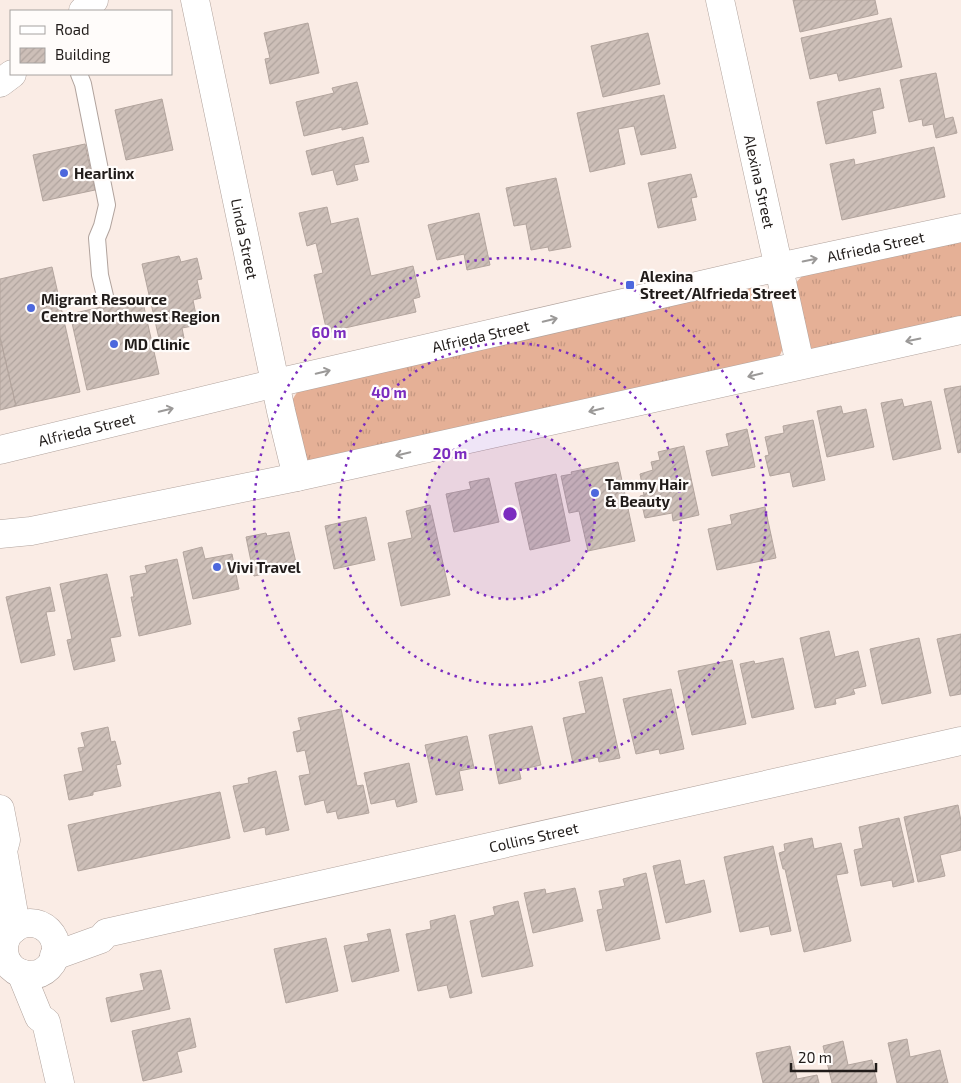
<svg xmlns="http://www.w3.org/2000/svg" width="961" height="1083" font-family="'Exo 2',sans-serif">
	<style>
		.grass { fill: url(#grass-tufts) }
		.building { fill: url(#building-hatch); stroke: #b3a59e }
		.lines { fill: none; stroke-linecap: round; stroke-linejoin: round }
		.service-casing { stroke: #b1a39d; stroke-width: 18 }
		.minor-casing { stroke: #b1a39d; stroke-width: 29 }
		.service { stroke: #fff; stroke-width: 16 }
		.minor { stroke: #fff; stroke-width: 28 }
		.oneway { stroke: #9b9998 }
		.ring { fill: none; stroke: #7b2cbf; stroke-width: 2.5; stroke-dasharray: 2.5 5 }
		.poi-dot { fill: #4d68dd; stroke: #fffcfa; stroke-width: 2 }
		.labels { text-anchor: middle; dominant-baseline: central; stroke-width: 4.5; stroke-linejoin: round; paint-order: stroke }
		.poi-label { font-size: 15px; font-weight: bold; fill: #211c1a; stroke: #fffcfa; text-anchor: start }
		.street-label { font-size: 15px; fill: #211c1a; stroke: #fffcfa }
		.centre { fill: #7b2cbf; stroke: #fffcfa; stroke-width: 2.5 }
		.ring-label { font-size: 15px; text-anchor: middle; font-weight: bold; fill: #7b2cbf; stroke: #fffcfa; stroke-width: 4.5; stroke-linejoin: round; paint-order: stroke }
	</style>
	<defs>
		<pattern id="grass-tufts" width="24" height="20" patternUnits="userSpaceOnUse" patternTransform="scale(1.25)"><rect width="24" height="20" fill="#e5b096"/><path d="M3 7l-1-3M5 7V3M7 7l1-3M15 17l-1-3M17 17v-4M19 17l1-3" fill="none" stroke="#c49781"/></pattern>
		<pattern id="building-hatch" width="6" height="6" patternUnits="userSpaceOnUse" patternTransform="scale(1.25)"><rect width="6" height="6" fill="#cdbfb8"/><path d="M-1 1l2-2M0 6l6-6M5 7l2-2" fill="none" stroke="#b0a49e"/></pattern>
	</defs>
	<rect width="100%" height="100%" fill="#faece5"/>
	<path class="grass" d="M 961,240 L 961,317 L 811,349 L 807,348 L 794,285 L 802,276 Z
		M 751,286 L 759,286 L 771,293 L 784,346 L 780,355 L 775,358 L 311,460 L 306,460 L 291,402 L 299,389 Z"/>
	<path class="building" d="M 793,0 L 875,0 L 878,14 L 800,32 Z
		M 891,18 L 902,67 L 839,81 L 837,73 L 810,79 L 801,38 Z
		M 308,23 L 319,73 L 270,84 L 265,59 L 270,58 L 264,33 Z
		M 648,33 L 660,84 L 603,97 L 591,46 Z
		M 936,73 L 945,119 L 953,117 L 957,133 L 936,138 L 933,124 L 923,126 L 922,119 L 909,122 L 900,80 Z
		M 357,82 L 368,124 L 342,130 L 342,127 L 304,136 L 296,102 L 334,93 L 332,88 Z
		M 880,88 L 884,108 L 872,111 L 876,133 L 826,144 L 817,102 Z
		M 664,95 L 676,148 L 641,155 L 634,126 L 618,129 L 625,164 L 590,172 L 577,113 Z
		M 162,99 L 173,150 L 126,160 L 115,110 Z
		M 363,137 L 369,162 L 354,165 L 358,180 L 337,185 L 333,170 L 312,175 L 306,151 Z
		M 85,144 L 95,190 L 43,201 L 33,155 Z
		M 934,147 L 945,197 L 842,220 L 830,164 L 854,159 L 855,165 Z
		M 691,174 L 697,197 L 691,198 L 696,220 L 658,228 L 648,183 Z
		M 556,178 L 571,247 L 549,251 L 548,247 L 531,250 L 526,224 L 514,226 L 506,188 Z
		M 327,207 L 331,224 L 358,218 L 371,276 L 413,266 L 420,297 L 413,299 L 416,312 L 327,332 L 314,275 L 323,273 L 316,243 L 307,246 L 299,213 Z
		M 479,213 L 490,265 L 467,270 L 464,254 L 437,260 L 428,225 Z
		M 179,256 L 181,262 L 197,258 L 202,279 L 197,280 L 201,298 L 193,300 L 198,325 L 182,328 L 184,338 L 160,343 L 142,264 Z
		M 52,267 L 80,392 L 16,406 L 0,337 L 0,279 Z
		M 142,298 L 159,374 L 87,390 L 70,314 Z
		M 0,337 L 16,406 L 0,410 Z
		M 961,386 L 961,452 L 958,453 L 944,389 Z
		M 902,399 L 904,407 L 931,401 L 941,449 L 893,460 L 881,403 Z
		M 841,406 L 843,414 L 866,409 L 874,447 L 827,457 L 817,411 Z
		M 813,420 L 825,480 L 793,487 L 790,472 L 770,476 L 765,456 L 769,455 L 765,437 L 784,433 L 783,426 Z
		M 747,429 L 755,467 L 712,476 L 706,451 L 729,446 L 726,434 Z
		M 684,446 L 699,515 L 673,521 L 672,513 L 645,518 L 640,496 L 644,495 L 640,474 L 653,470 L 651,462 L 660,460 L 658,452 Z
		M 618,462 L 635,541 L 588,551 L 579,511 L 569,513 L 561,476 L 572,474 L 571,472 Z
		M 556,474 L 570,541 L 530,550 L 515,483 Z
		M 489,478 L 499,522 L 454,532 L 446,494 L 471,489 L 469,482 Z
		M 430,505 L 450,595 L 401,606 L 388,543 L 412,538 L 406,511 Z
		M 765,507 L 776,558 L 717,570 L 708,529 L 732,524 L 730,515 Z
		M 366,517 L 375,560 L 334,569 L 325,526 Z
		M 289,532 L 297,567 L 254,576 L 246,537 L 266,533 L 267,536 Z
		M 202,547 L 205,559 L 232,554 L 239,589 L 193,599 L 183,552 Z
		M 177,559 L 191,624 L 139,636 L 131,597 L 134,597 L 130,576 L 147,573 L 145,566 Z
		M 107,574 L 121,636 L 110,638 L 115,661 L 74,670 L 67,640 L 72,639 L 60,584 Z
		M 50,587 L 55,611 L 46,612 L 55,655 L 21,663 L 6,597 Z
		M 829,631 L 835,657 L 858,651 L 866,686 L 853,689 L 855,694 L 835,699 L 836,704 L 815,708 L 800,638 Z
		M 961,634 L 961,694 L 950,696 L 937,639 Z
		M 919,638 L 931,693 L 882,704 L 870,649 Z
		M 783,658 L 794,709 L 752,718 L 740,664 L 754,661 L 755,664 Z
		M 732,660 L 746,724 L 692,735 L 678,671 Z
		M 602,677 L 620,758 L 599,762 L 598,757 L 573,763 L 563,718 L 586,713 L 579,682 Z
		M 671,689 L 684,749 L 660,754 L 659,749 L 636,754 L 623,699 Z
		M 341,709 L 357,786 L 363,785 L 369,813 L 338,819 L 336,811 L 327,813 L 324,800 L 305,805 L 299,776 L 310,774 L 305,750 L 297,752 L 293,732 L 301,730 L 298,718 Z
		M 532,726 L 541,765 L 519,770 L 521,779 L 499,784 L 489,735 Z
		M 108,727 L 111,742 L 115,741 L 121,764 L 116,765 L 121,786 L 93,792 L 93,795 L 69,800 L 64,775 L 83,771 L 78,748 L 85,747 L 81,733 Z
		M 467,736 L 474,768 L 459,771 L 463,790 L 436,795 L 425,745 Z
		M 409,763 L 417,802 L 397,807 L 395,799 L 371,804 L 364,773 Z
		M 276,771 L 289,830 L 266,835 L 265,827 L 244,832 L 233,786 L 249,783 L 248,778 Z
		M 220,792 L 230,838 L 78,871 L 68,825 Z
		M 958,805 L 961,821 L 961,850 L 940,855 L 945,876 L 918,882 L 904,817 Z
		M 899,818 L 914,882 L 893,887 L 892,880 L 861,886 L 854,850 L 863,848 L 859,827 Z
		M 812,838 L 814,849 L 841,843 L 848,873 L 836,875 L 851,941 L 804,952 L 785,869 L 783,869 L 779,853 L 785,851 L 784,844 Z
		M 773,846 L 791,931 L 771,935 L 769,926 L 740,932 L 724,857 Z
		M 680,860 L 685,885 L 704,880 L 711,912 L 666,923 L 653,866 Z
		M 646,873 L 660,939 L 606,951 L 597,910 L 603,909 L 599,891 L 625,886 L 623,879 Z
		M 575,888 L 583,921 L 533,933 L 524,893 L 545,889 L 546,894 Z
		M 518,901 L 533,966 L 482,977 L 470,921 L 495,915 L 493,907 Z
		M 455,915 L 472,993 L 450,998 L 447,985 L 418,991 L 406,934 L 431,929 L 430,921 Z
		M 390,929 L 399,971 L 352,982 L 344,946 L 369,941 L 367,934 Z
		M 326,938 L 338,991 L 286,1003 L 274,949 Z
		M 161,970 L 170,1009 L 111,1022 L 106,998 L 144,990 L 140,974 Z
		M 190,1018 L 196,1047 L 177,1052 L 182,1072 L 143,1081 L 132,1031 Z
		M 907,1039 L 910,1057 L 940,1050 L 948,1083 L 897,1083 L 888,1043 Z
		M 843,1041 L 848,1065 L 872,1060 L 877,1083 L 832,1083 L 823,1046 Z
		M 790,1046 L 797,1079 L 817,1075 L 819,1083 L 763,1083 L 756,1053 Z"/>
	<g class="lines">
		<g class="service-casing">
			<path id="service" d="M 79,74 L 83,84 L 107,205 L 102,226 L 97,238 L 100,275 L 105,296"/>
		</g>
		<g class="minor-casing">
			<g id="minor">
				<path id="s1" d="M 195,0 L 281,411 L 297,477"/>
				<path id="s2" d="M 720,0 L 800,364"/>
				<path d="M 83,11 L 94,0"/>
				<path d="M 0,83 L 12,74"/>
				<path id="s3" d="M 0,450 L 276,383 L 779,267 L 961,228"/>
				<path d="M 0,534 L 31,531 L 297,477 L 961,330"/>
				<path d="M 0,809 L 6,840 L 3,851 L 14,914 L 14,929"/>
				<circle cx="30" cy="949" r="26"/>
				<path id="s4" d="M 54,956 L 101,939 L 106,933 L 961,741"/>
				<path d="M 21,973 L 39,1017 L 46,1022 L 60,1083"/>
			</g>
		</g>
		<use href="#service" class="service"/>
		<use href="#minor" class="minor"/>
	</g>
	<defs><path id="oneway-shaft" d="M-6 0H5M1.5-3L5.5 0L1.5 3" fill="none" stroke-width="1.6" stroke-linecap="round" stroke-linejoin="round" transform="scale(1.25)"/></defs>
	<g class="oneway">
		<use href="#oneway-shaft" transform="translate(810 260) rotate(-12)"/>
		<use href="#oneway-shaft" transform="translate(550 320) rotate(-13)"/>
		<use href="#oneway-shaft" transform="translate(913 340) rotate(168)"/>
		<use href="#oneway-shaft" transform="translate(323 372) rotate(-13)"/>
		<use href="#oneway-shaft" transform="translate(755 375) rotate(167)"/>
		<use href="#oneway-shaft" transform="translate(166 410) rotate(-14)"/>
		<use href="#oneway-shaft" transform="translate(596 410) rotate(167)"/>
		<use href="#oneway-shaft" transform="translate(403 454) rotate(167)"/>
	</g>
	<circle cx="510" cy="514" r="85" fill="#7b2cbf" fill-opacity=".12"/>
	<g class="ring">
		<circle cx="510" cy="514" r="85"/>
		<circle cx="510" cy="514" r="171"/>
		<circle cx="510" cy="514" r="256"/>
	</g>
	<g class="poi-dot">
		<circle cx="64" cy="173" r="5"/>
		<rect x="625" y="280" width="10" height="10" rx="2.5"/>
		<circle cx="31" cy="308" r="5"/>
		<circle cx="114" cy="344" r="5"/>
		<circle cx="595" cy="493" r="5"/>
		<circle cx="217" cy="567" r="5"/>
	</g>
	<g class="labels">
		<g class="poi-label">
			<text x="74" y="173">Hearlinx</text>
			<text x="640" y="276">Alexina<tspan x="640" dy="17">Street/Alfrieda Street</tspan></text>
			<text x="41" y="299">Migrant Resource<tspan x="41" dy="17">Centre Northwest Region</tspan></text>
			<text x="124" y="344">MD Clinic</text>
			<text x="605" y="484">Tammy Hair<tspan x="605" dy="17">&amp; Beauty</tspan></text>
			<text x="227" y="567">Vivi Travel</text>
		</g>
		<g class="street-label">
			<text stroke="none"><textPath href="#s2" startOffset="186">Alexina Street</textPath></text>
			<text stroke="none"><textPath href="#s1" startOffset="244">Linda Street</textPath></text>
			<text stroke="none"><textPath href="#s3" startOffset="899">Alfrieda Street</textPath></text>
			<text stroke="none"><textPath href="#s3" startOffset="494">Alfrieda Street</textPath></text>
			<text stroke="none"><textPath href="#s3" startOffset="89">Alfrieda Street</textPath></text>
			<text stroke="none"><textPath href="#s4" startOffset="496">Collins Street</textPath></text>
		</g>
	</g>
	<circle cx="510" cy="514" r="8" class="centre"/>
	<g class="ring-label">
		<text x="329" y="338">60 m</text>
		<text x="389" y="398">40 m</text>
		<text x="450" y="459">20 m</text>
	</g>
	<rect x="10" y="10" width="162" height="65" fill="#fffcfa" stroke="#a6a2a0"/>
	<rect x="20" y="26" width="25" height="8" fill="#ffffff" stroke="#a6a2a0"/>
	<text x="55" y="35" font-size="15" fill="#211c1a">Road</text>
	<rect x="20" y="48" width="25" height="15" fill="url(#building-hatch)" stroke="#a6a2a0"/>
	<text x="55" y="60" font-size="15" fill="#211c1a">Building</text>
	<path d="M791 1063v8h85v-8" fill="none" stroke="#211c1a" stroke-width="2.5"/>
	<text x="798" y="1063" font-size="15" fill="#211c1a" stroke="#fffcfa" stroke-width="4" paint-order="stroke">20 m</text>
</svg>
